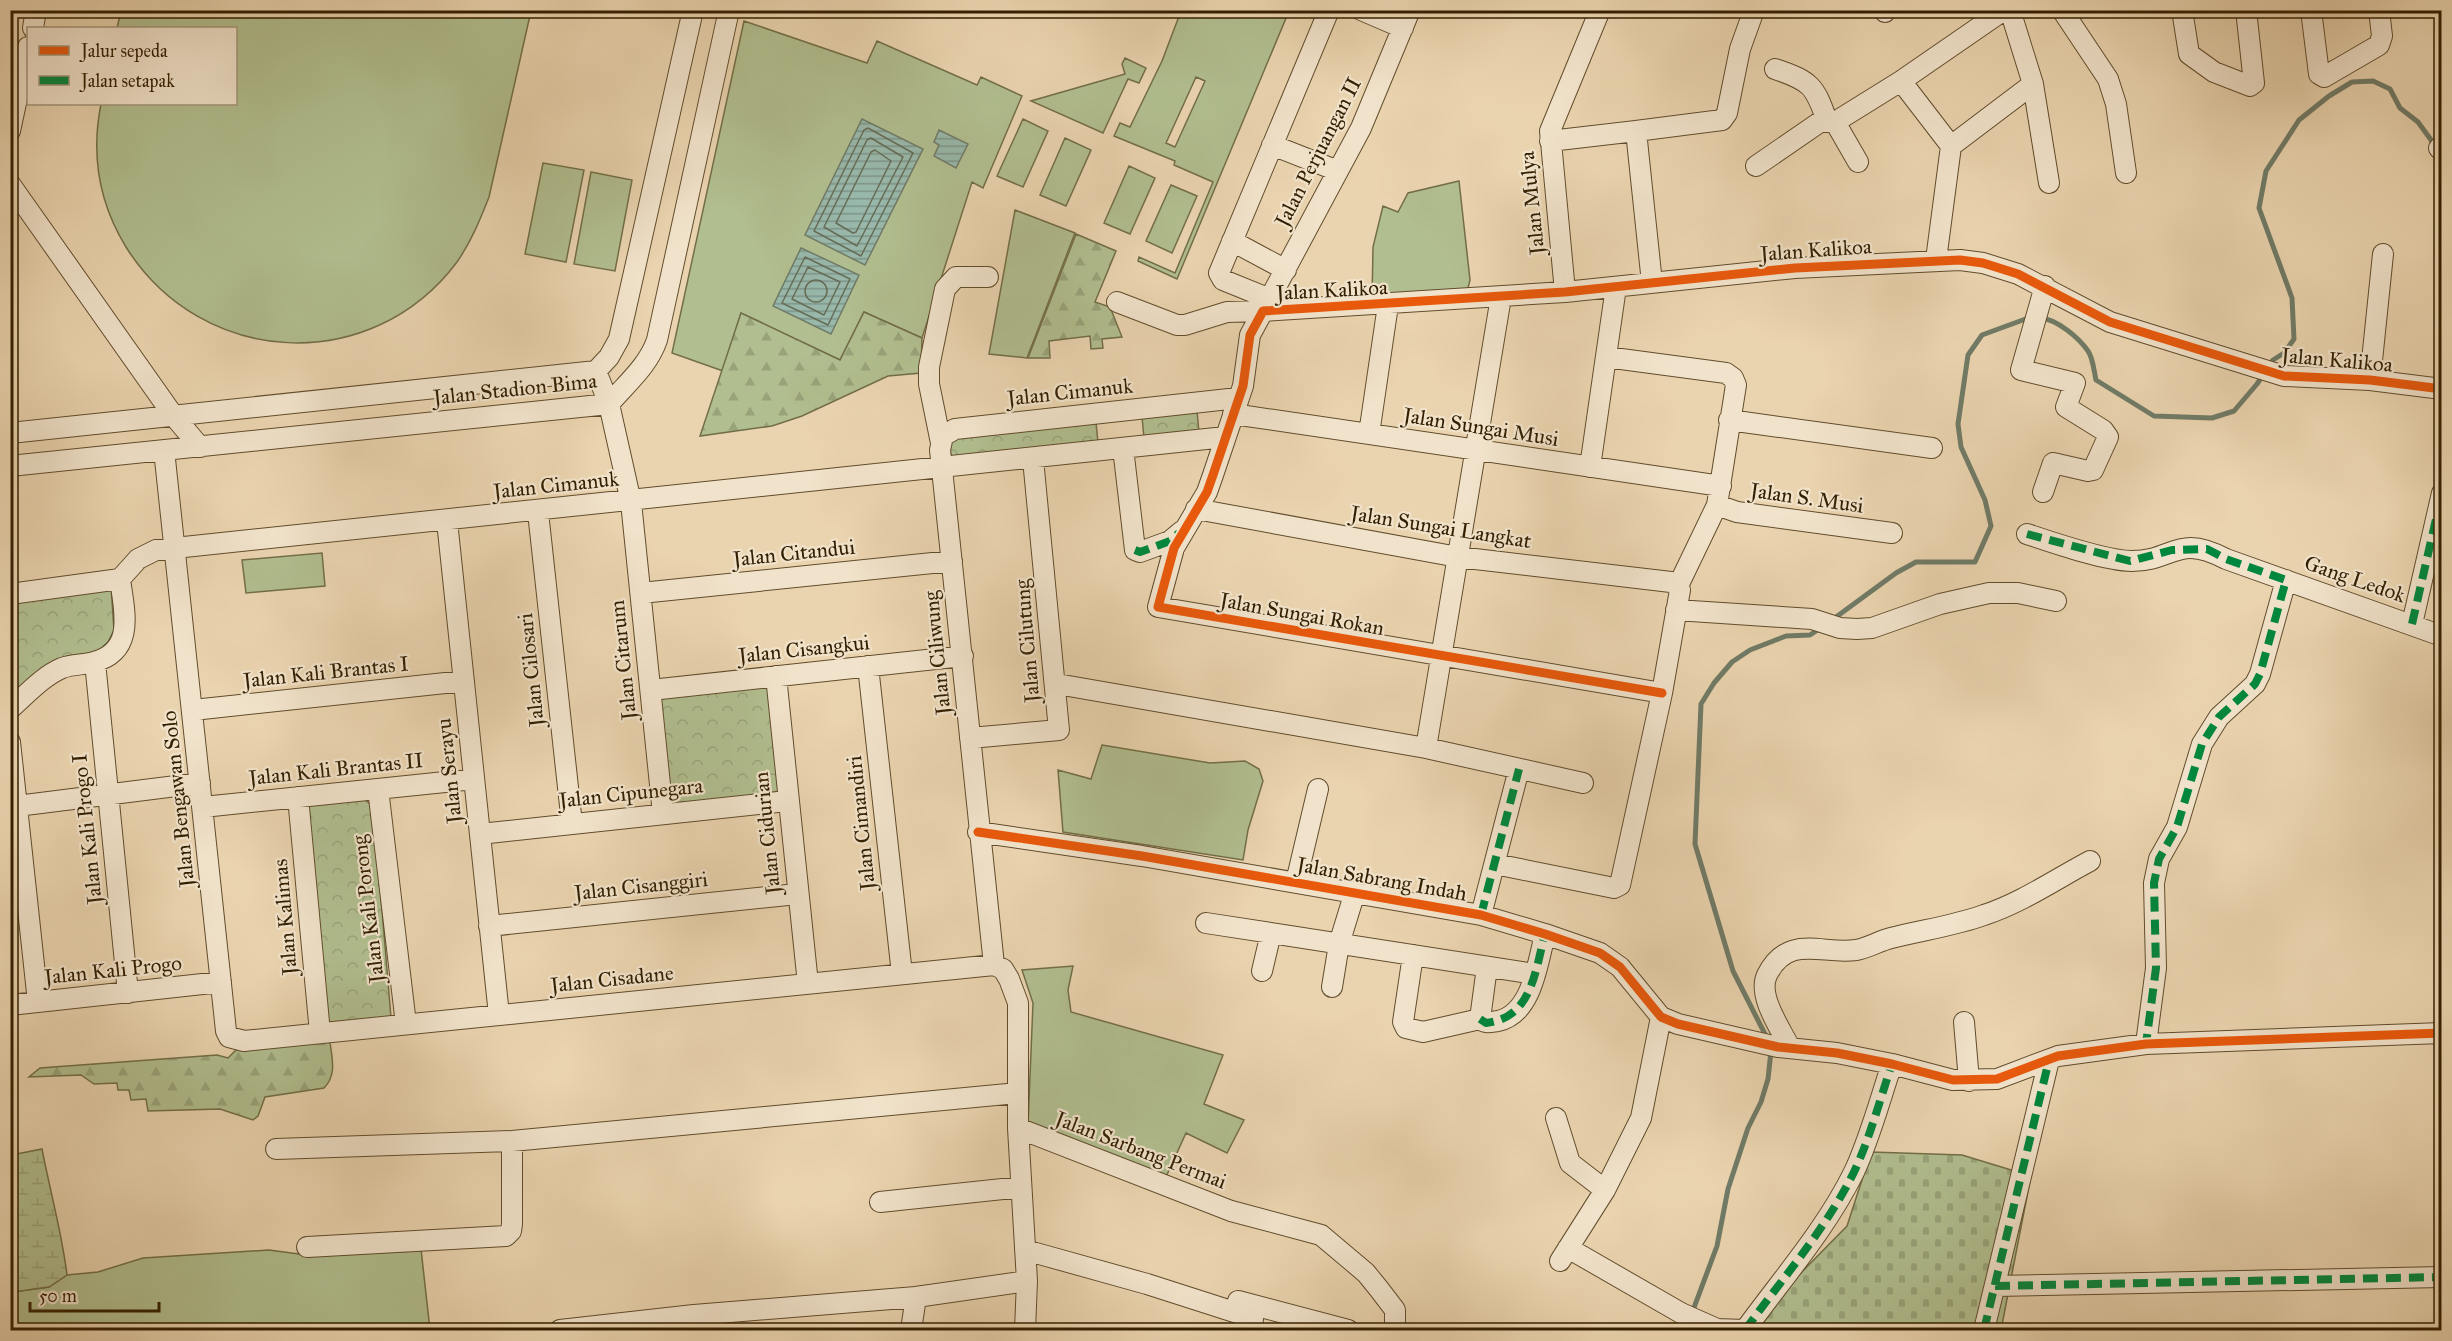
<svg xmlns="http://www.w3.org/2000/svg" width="2452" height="1341" font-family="'IM FELL Great Primer',serif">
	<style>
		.grass { fill: #b1be8f; stroke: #726e48; stroke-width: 1.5; fill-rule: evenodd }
		.forest { fill: url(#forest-firs); stroke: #726e48; stroke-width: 1.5 }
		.wetland { fill: url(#wetland-marsh); stroke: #726e48; stroke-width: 1.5 }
		.cemetery { fill: url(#cemetery-stones); stroke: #726e48; stroke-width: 1.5 }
		.park { fill: url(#park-crowns); stroke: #726e48; stroke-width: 1.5 }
		.water { fill: url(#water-rules); stroke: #707b67; stroke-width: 1.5 }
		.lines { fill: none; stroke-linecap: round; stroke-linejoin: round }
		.shore { stroke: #666c56; stroke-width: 1.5 }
		.stream { stroke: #707b67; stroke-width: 5 }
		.minor-casing { stroke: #614c2c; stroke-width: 22 }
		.minor { stroke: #f1e3cb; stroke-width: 20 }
		.quiet { stroke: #00873e; stroke-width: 8; stroke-dasharray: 15 8; stroke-linecap: butt }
		.cycleway-casing { stroke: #f1e3cb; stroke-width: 13 }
		.cycleway { stroke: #e8590c; stroke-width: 9 }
		.labels { text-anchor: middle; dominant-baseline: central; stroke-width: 4.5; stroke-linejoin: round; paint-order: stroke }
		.street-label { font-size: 21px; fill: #331f00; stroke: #f1e3cb }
	</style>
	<defs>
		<pattern id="forest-firs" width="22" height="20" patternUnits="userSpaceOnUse" patternTransform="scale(1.5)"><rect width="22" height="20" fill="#b1be8f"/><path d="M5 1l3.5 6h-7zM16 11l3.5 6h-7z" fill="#99a37a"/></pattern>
		<pattern id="wetland-marsh" width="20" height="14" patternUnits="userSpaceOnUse" patternTransform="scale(1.5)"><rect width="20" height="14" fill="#b1be8f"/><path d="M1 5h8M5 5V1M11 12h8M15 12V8" fill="none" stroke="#99a37a"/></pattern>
		<pattern id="cemetery-stones" width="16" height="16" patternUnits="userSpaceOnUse" patternTransform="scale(1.5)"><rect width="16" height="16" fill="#b1be8f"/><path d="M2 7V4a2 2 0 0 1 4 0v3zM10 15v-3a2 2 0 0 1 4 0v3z" fill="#99a37a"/></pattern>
		<pattern id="park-crowns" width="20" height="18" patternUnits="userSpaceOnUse" patternTransform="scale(1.5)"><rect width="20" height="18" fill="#b1be8f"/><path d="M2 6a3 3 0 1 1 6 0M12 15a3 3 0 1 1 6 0" fill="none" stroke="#99a37a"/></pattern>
		<pattern id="water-rules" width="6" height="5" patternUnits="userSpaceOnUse" patternTransform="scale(1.5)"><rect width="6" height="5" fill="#98b8ab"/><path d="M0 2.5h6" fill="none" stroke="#7d9589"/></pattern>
	</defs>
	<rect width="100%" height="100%" fill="#ead4af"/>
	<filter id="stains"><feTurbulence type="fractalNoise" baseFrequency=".00333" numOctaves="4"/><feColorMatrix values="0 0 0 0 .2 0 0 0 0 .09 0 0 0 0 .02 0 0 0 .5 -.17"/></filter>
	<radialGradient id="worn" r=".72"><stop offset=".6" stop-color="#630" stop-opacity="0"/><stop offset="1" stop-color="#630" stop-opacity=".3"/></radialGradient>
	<path class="grass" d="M 121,11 L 531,11 L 489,197 C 480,220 471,242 457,262 C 371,377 201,367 126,247 C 99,203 91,154 101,104 L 236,104 L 236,28 L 117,28 Z
		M 1181,11 L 1289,11 L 1177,279 L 1138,261 L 1139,257 L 1175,273 L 1213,182 L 1174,165 L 1175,161 L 1114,136 L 1120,123 L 1130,127 L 1162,61 ZM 1196,77 L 1205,81 L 1175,147 L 1166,143 Z
		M 744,21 L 867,63 L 877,41 L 977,85 L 981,77 L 1022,96 L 983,188 L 972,182 L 922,338 L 864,312 L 840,360 L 741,313 L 723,371 L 672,353 Z
		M 1125,58 L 1146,68 L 1139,83 L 1128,79 L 1103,133 L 1031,101 L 1125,74 L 1122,64 Z
		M 1023,119 L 1048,131 L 1023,187 L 997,176 Z
		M 1065,138 L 1091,150 L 1066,206 L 1040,195 Z
		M 543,163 L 584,170 L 566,262 L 525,254 Z
		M 1129,166 L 1155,178 L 1130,234 L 1104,223 Z
		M 591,172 L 632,180 L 615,271 L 574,264 Z
		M 1459,181 L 1470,280 L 1467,292 L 1372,300 L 1373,247 L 1383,206 L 1398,212 L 1408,193 Z
		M 1171,185 L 1197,196 L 1172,253 L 1146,241 Z
		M 1015,210 L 1075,233 L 1027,358 L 989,354 Z
		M 322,553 L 325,586 L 246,593 L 242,560 Z
		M 1102,745 L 1210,763 L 1245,761 L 1259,769 L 1263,781 L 1248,830 L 1243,860 L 1063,832 L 1058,770 L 1091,779 Z
		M 1073,966 L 1068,990 L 1071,1012 L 1223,1055 L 1204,1104 L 1244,1120 L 1227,1153 L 1186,1133 L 1165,1179 L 1028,1125 L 1033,1003 L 1022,970 Z
		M 421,1249 L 430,1330 L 17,1330 L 13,1292 L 49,1287 L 67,1275 L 98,1272 L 143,1258 L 269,1250 L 299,1254 Z"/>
	<path class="forest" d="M 1076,234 L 1116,251 L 1095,302 L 1110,307 L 1122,337 L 1102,339 L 1103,348 L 1091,349 L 1090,336 L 1049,341 L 1050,358 L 1028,358 Z
		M 864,312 L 922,338 L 921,373 L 888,376 L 802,416 L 772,426 L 700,436 L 741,313 L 840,360 Z
		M 330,1042 C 332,1059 337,1075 324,1088 L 265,1097 L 258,1116 L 253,1120 L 220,1109 L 148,1111 L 146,1099 L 131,1100 L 129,1090 L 118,1090 L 117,1083 L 94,1084 L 81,1075 L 29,1077 L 40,1068 L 217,1055 L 228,1058 L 236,1050 Z"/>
	<path class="wetland" d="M 42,1149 C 50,1191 62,1233 67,1275 L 49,1287 L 13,1292 L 11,1155 Z"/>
	<path class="cemetery" d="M 1871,1152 L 1962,1155 L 2031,1176 L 2001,1330 L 1758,1330 L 1793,1281 L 1847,1226 Z"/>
	<path class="park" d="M 1197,411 L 1199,432 L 1144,438 L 1142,417 Z
		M 1096,423 L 1098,442 L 951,458 L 949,439 Z
		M 111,586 L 114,630 L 108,642 L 98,651 L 18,690 L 11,691 L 11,602 Z
		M 768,685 L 779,794 L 672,805 L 660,696 Z
		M 363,798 L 370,804 L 374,813 L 391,1018 L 327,1023 L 306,802 Z"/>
	<path class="water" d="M 862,119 L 923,149 L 865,265 L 805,235 Z
		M 939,130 L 968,144 L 956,168 L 934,156 L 939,145 L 934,142 Z
		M 801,248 L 859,275 L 831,334 L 773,306 Z"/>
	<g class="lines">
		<path class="shore" d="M 868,128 L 913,153 L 861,256 L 814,231 L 864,130 Z
			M 871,138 L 903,157 L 857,246 L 824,227 L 867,140 Z
			M 875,150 L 891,161 L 856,232 L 853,233 L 836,223 L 871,152 Z
			M 805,257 L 850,279 L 828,325 L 782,303 Z
			M 808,267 L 840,282 L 824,315 L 792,299 Z
			M805 291a11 11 0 1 1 22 0a11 11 0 1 1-22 0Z"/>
		<path class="stream" d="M 2040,318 C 2057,319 2079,338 2088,351 C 2093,358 2094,371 2096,380 L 2154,416 L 2212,418 L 2234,411 L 2257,384 L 2273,360 L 2284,353 L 2294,339 L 2292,298 L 2259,208 L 2266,171 L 2299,120 L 2329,96 L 2352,82 L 2373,81 L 2390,89 L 2400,108 L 2418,122 L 2434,144 L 2437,145
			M 1832,620 L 1896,573 L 1916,562 L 1975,562 L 1991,526 L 1985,500 L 1961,447 L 1958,424 L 1968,355 L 1982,335 L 2031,317
			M 1769,1042 L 1733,971 L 1695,844 L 1701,704 L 1714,683 L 1732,662 L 1750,650 L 1786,636 L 1810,635 L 1822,627
			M 1692,1313 L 1717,1246 L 1728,1189 L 1748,1128 L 1761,1102 L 1768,1079 L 1771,1051
			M 1683,1330 L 1688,1321"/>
		<g class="minor-casing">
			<path id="minor" d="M 1361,10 L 1403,28
				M 1883,10 L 1885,12
				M 2010,10 L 2033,84 L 2049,183
				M 2062,10 L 2108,79 L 2116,104 L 2126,173
				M 2182,10 L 2189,54 L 2214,72 L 2250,86 L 2254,83 L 2246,10
				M 2311,10 L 2319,74 L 2324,77 L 2379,45 L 2382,36 L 2379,10
				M 33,28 L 36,10
				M 1775,69 C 1811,81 1815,86 1827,121
				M 1835,122 L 1858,162
				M 10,131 L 28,47
				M 1550,141 L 1636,131
				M 1272,145 L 1338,171
				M 1951,146 L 1901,81 L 2004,10
				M 2439,148 L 2442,149
				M 1756,166 L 1820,122 L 1835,122 L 1901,81
				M 10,184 L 173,415 L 200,447
				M 1232,241 L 1286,270
				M 1936,260 L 1951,146 L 2033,84
				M 1652,283 L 1636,131 L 1722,120 L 1727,113 L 1740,49 L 1754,10
				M 1565,292 L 1550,131 L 1600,10
				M 1270,299 L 1223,280 L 1219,273 L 1329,10
				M 1117,302 L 1177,325 L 1185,325 L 1227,312 L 1263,311 L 1361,128 L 1410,10
				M 596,371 L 609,404 L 631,502 L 663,814
				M 2370,380 L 2383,254
				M 1233,414 L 1721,486
				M 1729,420 L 1932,448
				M 10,433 L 596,371 L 609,357 L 619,339 L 693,10
				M 1369,434 L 1388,305
				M 941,443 L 929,384 L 929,367 L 945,289 L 956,277 L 988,277
				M 1123,448 L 1135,550 L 1140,552 L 1170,541 L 1182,531
				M 164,450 L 226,1031 L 229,1037 L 244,1041 L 994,965
				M 10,466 L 609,404 C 627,383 648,366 657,340 L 729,10
				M 1590,467 L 1616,287
				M 2043,492 L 2053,463 L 2088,471 L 2093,470 L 2108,437 L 2103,430 L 2066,407 L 2075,383 L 2021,370 L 2045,286
				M 1717,505 L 1737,512 L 1892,533
				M 1196,509 L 1458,557 L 1671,582 L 1678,586
				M 538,512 L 572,824
				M 447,521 L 499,1015
				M 2027,534 C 2054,543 2106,561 2132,561 C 2174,561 2177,533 2226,559 L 2442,636
				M 641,593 L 952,561
				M 10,594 L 120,579
				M 1676,610 L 1812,619 L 1840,628 L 1857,629 L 1872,628 L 1940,604 L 1989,593 L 2018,593 L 2056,601
				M 2412,624 L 2442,493
				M 95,662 L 128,993
				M 868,666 L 902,974
				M 776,676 L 808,984
				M 1057,684 L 1426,748 L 1583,783
				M 651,690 L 963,656
				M 1662,693 L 1158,607 L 1174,548 L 1207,492 L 1213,475 L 1243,386 L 1250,335 L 1263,311 L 1565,292 L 1795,268 L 1960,260 L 1983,263 L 2018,274 L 2110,322 L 2284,376 L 2370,380 L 2442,389
				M 10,709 C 26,695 43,676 62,668 C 73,664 84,665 94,662 C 136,651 124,610 120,579 L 138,559 L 156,550 L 1225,437
				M 193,710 L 464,681
				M 970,738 L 1059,730 L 1033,459
				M 10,742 L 38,1002
				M 1426,748 L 1501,297
				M 378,789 L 406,1024
				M 298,797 L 320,1033
				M 17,806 L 200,783
				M 203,807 L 474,779
				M 978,832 L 1142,856 L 1481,915 L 1545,934 L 1600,953 L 1620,967 L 1661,1017 L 1678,1024 L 1778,1047 L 1837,1053 L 1892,1064 L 1953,1080 L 1997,1079 L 2058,1056 L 2146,1044 L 2442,1033
				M 480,834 L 787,801
				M 1495,864 L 1614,888 L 1620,885 L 1662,693 L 1680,590 L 1678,586 L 1717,505 L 1736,385 L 1733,378 L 1726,373 L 1606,357
				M 1296,882 L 1318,789
				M 1481,915 L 1519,769
				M 1206,923 L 1535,974
				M 489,926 L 797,894
				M 1413,955 L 1403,1022 L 1406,1028 L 1423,1032 L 1480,1019 C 1486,1024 1490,1022 1498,1021 C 1532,1014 1538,962 1545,934
				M 994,965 L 940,450 L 943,436 L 955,429 L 1238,398
				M 994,965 L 1003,969 L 1009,979 L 1018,1003 L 1018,1128 L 1027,1281 L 1025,1330
				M 1262,971 L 1271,933
				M 1332,987 L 1339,944 L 1355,892
				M 10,1005 L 221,982
				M 1480,1019 L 1487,967
				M 1964,1022 L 1969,1081
				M 2146,1044 L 2156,968 L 2154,883 L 2159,859 L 2177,827 L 2202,744 L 2219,717 L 2255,684 L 2260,674 L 2286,580
				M 1790,1048 C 1781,1029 1757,996 1767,975 C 1788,933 1822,955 1856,950 C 1868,948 1879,941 1891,938 C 1922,930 1954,926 1984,915 C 2021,903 2056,879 2090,861
				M 1556,1118 L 1570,1163 L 1605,1190
				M 1018,1128 L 1231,1211 L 1321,1235 L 1366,1273 L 1379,1289 L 1395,1310 L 1395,1330
				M 276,1149 L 512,1141 L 1018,1093
				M 880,1202 L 1021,1187
				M 307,1247 L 506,1236 L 511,1231 L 512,1224 L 512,1141
				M 1568,1248 L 1681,1313 L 1717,1329 L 1744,1330
				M 1025,1250 L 1147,1284 L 1253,1318 L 1252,1330
				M 1560,1261 L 1605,1190 L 1641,1118 L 1661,1017
				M 1995,1286 L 2442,1277
				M 1238,1301 L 1348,1330
				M 560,1330 L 694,1315 L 916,1297
				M 911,1330 L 916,1297 L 1027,1281
				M 1745,1330 C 1782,1279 1826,1229 1854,1172 C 1870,1138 1880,1099 1892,1064
				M 1984,1330 L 2049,1060"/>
		</g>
		<use href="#minor" class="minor"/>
		<path class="quiet" d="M 1883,10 L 1885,12
			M 2439,148 L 2442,149
			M 2027,534 L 2130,561 L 2172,550 L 2207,549 L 2226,559 L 2286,580 L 2260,674 L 2255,684 L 2219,717 L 2202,744 L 2177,827 L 2159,859 L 2154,883 L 2156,968 L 2146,1044
			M 1135,550 L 1140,552 L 1170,541 L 1179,533
			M 2412,624 L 2442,493
			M 1481,915 L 1519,769
			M 1480,1019 L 1486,1023 C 1532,1018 1535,971 1545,934
			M 1995,1286 L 2442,1277
			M 1745,1330 C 1782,1279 1826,1229 1854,1172 C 1870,1138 1880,1099 1892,1064
			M 1984,1330 L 2049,1060"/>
		<g class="cycleway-casing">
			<path id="cycleway" d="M 1662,693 L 1158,607 L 1174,548 L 1207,492 L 1213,475 L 1243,386 L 1250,335 L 1263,311 L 1565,292 L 1795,268 L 1960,260 L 1983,263 L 2018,274 L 2110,322 L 2284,376 L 2370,380 L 2442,389
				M 978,832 L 1142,856 L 1481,915 L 1545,934 L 1600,953 L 1620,967 L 1661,1017 L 1678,1024 L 1778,1047 L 1837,1053 L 1892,1064 L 1953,1080 L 1997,1079 L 2058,1056 L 2146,1044 L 2442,1033"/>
		</g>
		<use href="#cycleway" class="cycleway"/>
	</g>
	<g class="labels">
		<g class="street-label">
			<text transform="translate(1318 152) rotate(-63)">Jalan Perjuangan II</text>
			<text transform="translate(1532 203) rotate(-96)">Jalan Mulya</text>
			<text transform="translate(1816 250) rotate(-4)">Jalan Kalikoa</text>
			<text transform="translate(1332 290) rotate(-3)">Jalan Kalikoa</text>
			<text transform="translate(2337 360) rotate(5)">Jalan Kalikoa</text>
			<text transform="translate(515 389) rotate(-6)">Jalan Stadion Bima</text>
			<text transform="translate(1070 392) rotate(-6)">Jalan Cimanuk</text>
			<text transform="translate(1481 427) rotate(9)">Jalan Sungai Musi</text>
			<text transform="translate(556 485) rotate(-6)">Jalan Cimanuk</text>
			<text transform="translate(1807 498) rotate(8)">Jalan S. Musi</text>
			<text transform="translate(1441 527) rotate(9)">Jalan Sungai Langkat</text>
			<text transform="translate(794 553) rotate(-6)">Jalan Citandui</text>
			<text transform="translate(2355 579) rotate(19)">Gang Ledok</text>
			<text transform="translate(1302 614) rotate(10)">Jalan Sungai Rokan</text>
			<text transform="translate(1027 641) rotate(-95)">Jalan Cilutung</text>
			<text transform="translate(804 649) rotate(-6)">Jalan Cisangkui</text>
			<text transform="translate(937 653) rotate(-96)">Jalan Ciliwung</text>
			<text transform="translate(623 660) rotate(-96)">Jalan Citarum</text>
			<text transform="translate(531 670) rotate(-96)">Jalan Cilosari</text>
			<text transform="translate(326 672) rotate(-6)">Jalan Kali Brantas I</text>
			<text transform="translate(336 769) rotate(-6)">Jalan Kali Brantas II</text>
			<text transform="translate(449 771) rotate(-96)">Jalan Serayu</text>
			<text transform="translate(631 793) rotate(-6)">Jalan Cipunegara</text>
			<text transform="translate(178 799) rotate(-96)">Jalan Bengawan Solo</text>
			<text transform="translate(861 823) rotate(-96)">Jalan Cimandiri</text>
			<text transform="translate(87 829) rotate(-96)">Jalan Kali Progo I</text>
			<text transform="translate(767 833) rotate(-96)">Jalan Cidurian</text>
			<text transform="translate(1382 879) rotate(10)">Jalan Sabrang Indah</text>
			<text transform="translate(641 886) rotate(-6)">Jalan Cisanggiri</text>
			<text transform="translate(368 909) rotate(-97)">Jalan Kali Porong</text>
			<text transform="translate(285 917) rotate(-95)">Jalan Kalimas</text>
			<text transform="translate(113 970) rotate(-6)">Jalan Kali Progo</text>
			<text transform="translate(612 979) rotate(-6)">Jalan Cisadane</text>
			<text transform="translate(1141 1150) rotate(21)">Jalan Sarbang Permai</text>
		</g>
	</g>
	<rect width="2452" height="1341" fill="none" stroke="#ead4af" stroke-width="36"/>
	<rect x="12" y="12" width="2428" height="1317" fill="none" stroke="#331f00" stroke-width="3"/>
	<rect x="18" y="18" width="2416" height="1305" fill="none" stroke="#331f00" stroke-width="1.5"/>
	<rect x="27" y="27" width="210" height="78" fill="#f1e3cb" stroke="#a5957a" stroke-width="1.5"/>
	<rect x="39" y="46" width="30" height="9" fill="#e8590c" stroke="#a5957a" stroke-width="1.5"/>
	<text x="81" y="57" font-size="18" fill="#331f00">Jalur sepeda</text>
	<rect x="39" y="76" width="30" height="9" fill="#00873e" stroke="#a5957a" stroke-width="1.5"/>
	<text x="81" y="87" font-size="18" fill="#331f00">Jalan setapak</text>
	<path d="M30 1302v9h129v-9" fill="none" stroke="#331f00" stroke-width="3"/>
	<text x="39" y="1302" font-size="18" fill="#331f00" stroke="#f1e3cb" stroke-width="4.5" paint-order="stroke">50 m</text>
	<rect width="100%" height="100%" filter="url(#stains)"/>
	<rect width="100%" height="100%" fill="url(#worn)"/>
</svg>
